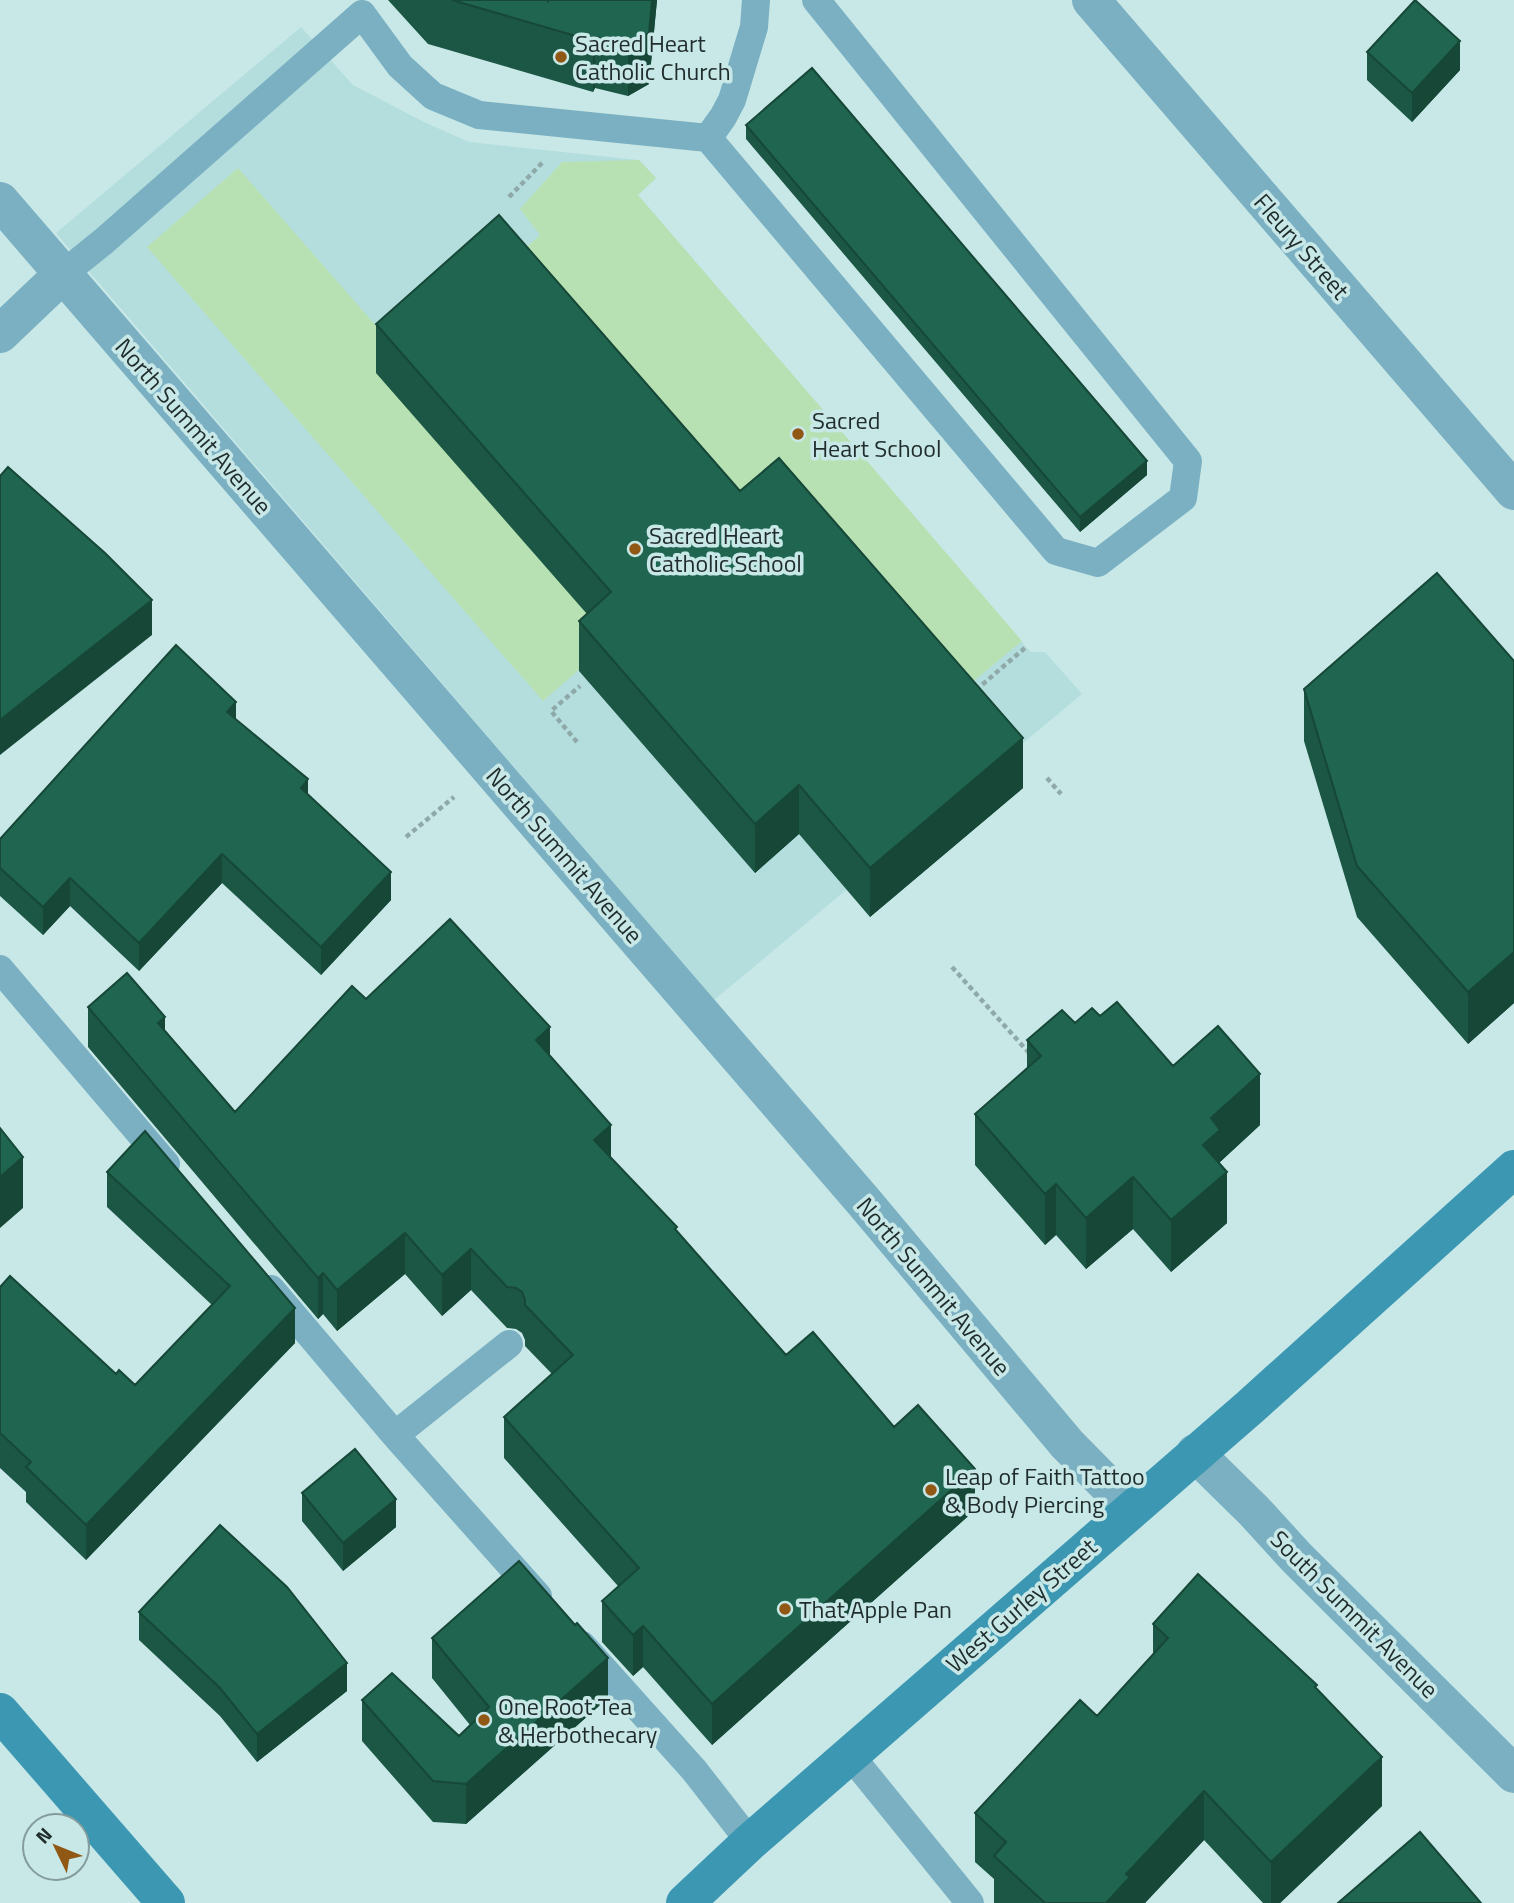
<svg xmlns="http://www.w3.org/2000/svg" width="1514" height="1903" font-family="'Titillium Web',sans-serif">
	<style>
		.built { fill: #b4dedd }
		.green { fill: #b8e1b3 }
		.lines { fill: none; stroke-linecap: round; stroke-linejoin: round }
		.path { stroke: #8fa9a9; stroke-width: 4.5; stroke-dasharray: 5 3.5; stroke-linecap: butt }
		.service { stroke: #7ab0c2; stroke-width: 28 }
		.minor { stroke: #7ab0c2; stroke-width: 38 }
		.secondary { stroke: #3c97b2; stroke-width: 38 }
		.wall { fill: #1b5744 }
		.shaded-wall { fill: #164737 }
		.building { fill: #1f654f; stroke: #164737; stroke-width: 2 }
		.poi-dot { fill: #915714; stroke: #c8e8e8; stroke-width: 2.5 }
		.labels { text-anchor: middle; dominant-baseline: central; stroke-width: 7; stroke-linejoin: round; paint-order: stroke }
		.poi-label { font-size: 24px; fill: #1f2c2b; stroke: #c8e8e8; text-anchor: start }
		.street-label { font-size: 24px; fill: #1f2c2b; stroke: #c8e8e8 }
	</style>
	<rect width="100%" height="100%" fill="#c8e8e8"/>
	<path class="built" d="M 301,27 L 353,85 L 422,121 L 469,142 L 639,160 L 656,178 L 638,195 L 1026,647 L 1031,652 L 1045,652 L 1082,694 L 714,1000 L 56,233 Z"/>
	<path class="green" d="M 639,160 L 656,178 L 638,195 L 1022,641 L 969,685 L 740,541 L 503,269 L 540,235 L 520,209 L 562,162 Z
		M 238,168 L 399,352 L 611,642 L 543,701 L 147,247 Z"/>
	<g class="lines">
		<path class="path" d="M 509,197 L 543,162
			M 976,690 L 1026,647
			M 577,742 L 551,711 L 580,686
			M 1047,778 L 1061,794
			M 406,837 L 454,797
			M 952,967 L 1030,1054"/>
		<path class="service" d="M 708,138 L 723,117 L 732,100 L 754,27 L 756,0
			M 63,274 L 104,241 L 362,14 L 400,66 L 433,96 L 479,115 L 708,138 L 1056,551 L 1098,563 L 1183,498 L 1188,461 L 816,0
			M 0,969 L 166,1164
			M 271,1289 L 395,1435 L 538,1596
			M 395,1435 L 509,1344
			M 582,1645 L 694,1770 L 750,1842
			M 850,1755 L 970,1903"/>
		<path class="minor" d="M 1091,0 L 1514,491
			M 0,201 L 864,1202 L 1067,1444 L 1131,1509
			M 0,334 L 63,274
			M 1195,1453 L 1254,1511 L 1297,1558 L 1514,1774"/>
		<path class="secondary" d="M 0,1712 L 166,1903
			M 685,1903 L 750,1842 L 1250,1407 L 1514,1169"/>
	</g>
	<path class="wall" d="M 388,0 L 657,0 L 649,84 L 628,96 L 595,88 L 593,92 L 428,44 Z
		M 1367,52 L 1460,70 L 1412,122 L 1367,80 Z
		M 746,125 L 1147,475 L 1080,532 L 746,139 Z
		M 376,324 L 740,491 L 1023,788 L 870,917 L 799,834 L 755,873 L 579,671 L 579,621 L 587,614 L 376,373 Z
		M 1514,661 L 1514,1003 L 1468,1044 L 1357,917 L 1304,741 L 1304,689 Z
		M 236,720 L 308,795 L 391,900 L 321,975 L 222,883 L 139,971 L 70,906 L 43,935 L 0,896 L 0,839 Z
		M 366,999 L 550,1056 L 611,1158 L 786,1355 L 894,1427 L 975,1510 L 712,1745 L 643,1667 L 633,1676 L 602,1642 L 602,1601 L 618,1586 L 504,1458 L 504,1417 L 552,1374 L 525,1346 L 525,1340 L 522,1333 L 516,1329 L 507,1328 L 471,1290 L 442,1316 L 405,1274 L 337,1331 L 323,1314 L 318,1319 L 88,1047 L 88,1007 L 165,1031 L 235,1112 Z
		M 1100,1016 L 1260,1125 L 1220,1162 L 1227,1223 L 1171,1272 L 1133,1229 L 1086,1269 L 1056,1235 L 1045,1245 L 975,1165 L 975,1114 L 1027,1068 L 1027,1040 L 1075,1023 Z
		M 107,1172 L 295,1343 L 86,1560 L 26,1502 L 26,1492 L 0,1468 L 0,1287 L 116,1374 L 135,1385 L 212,1305 L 107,1207 Z
		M 302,1493 L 396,1527 L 343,1571 L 302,1521 Z
		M 139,1612 L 347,1691 L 257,1762 L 220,1716 L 139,1640 Z
		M 1153,1624 L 1317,1689 L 1382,1806 L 1280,1903 L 1263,1903 L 1204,1840 L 1145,1903 L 994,1903 L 994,1879 L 975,1862 L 975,1813 L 1097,1716 L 1153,1655 Z
		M 432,1638 L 608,1698 L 466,1824 L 433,1822 L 362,1741 L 362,1700 L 459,1736 L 470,1725 L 432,1678 Z"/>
	<path class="shaded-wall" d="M 652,0 L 657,0 L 649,84 L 628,96 L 628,45 Z
		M 595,37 L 595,88 L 593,92 L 593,41 Z
		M 1460,41 L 1460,70 L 1412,122 L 1412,93 Z
		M 1147,461 L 1147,475 L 1080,532 L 1080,517 Z
		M 152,600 L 152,635 L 0,755 L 0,720 Z
		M 236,702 L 236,730 L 227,712 Z
		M 1023,738 L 1023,788 L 870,917 L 870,868 Z
		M 308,779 L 308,808 L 301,788 Z
		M 799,785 L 799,834 L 755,873 L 755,824 Z
		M 222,854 L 222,883 L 139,971 L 139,943 Z
		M 391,872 L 391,900 L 321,975 L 321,947 Z
		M 70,878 L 70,906 L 43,935 L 43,907 Z
		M 1514,952 L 1514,1003 L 1468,1044 L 1468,992 Z
		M 165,1017 L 165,1058 L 158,1023 Z
		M 550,1027 L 550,1068 L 536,1040 Z
		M 1260,1074 L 1260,1125 L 1220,1162 L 1220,1178 L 1227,1172 L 1227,1223 L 1171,1272 L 1171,1220 L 1203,1145 L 1211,1118 Z
		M 611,1125 L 611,1165 L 594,1140 Z
		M 23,1157 L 23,1208 L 0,1228 L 0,1177 Z
		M 1133,1177 L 1133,1229 L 1086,1269 L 1086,1218 Z
		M 1056,1184 L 1056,1235 L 1045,1245 L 1045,1194 Z
		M 405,1233 L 405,1274 L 337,1331 L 337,1290 Z
		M 471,1249 L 471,1290 L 442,1316 L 442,1275 Z
		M 323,1273 L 323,1314 L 318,1319 L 318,1278 Z
		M 295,1308 L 295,1343 L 86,1560 L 86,1525 Z
		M 975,1469 L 975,1510 L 712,1745 L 712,1704 Z
		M 396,1499 L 396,1527 L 343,1571 L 343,1543 Z
		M 643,1626 L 643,1667 L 633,1676 L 633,1635 Z
		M 608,1658 L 608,1698 L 466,1824 L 466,1784 Z
		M 347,1663 L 347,1691 L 257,1762 L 257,1734 Z
		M 1382,1757 L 1382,1806 L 1280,1903 L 1271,1903 L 1271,1862 Z
		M 1204,1791 L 1204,1840 L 1145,1903 L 1106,1903 L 1126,1874 Z"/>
	<path class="building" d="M 452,0 L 547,0 L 548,1 L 548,0 L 652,0 L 649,33 L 628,45 L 595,37 L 593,41 Z
		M 1415,0 L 1460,41 L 1412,93 L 1367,52 Z
		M 812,68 L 1147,461 L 1080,517 L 746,125 Z
		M 499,215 L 740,491 L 779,458 L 1023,738 L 870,868 L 799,785 L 755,824 L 579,621 L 611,592 L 376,324 Z
		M 8,467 L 105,553 L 152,600 L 0,720 L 0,476 Z
		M 1437,573 L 1514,661 L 1514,952 L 1468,992 L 1357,866 L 1304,689 Z
		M 176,645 L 236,702 L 227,712 L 308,779 L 301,788 L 391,872 L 321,947 L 222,854 L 139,943 L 70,878 L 43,907 L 0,868 L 0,839 Z
		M 450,919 L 550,1027 L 536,1040 L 611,1125 L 594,1140 L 677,1227 L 675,1229 L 786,1355 L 813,1332 L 894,1427 L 918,1405 L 975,1469 L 712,1704 L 643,1626 L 633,1635 L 602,1601 L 639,1568 L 504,1417 L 573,1355 L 525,1305 L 525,1300 L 522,1292 L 516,1288 L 507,1287 L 471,1249 L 442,1275 L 405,1233 L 337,1290 L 323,1273 L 318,1278 L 88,1007 L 127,973 L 165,1017 L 158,1023 L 235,1112 L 352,986 L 366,999 Z
		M 1117,1002 L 1173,1066 L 1218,1026 L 1260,1074 L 1211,1118 L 1220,1130 L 1203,1145 L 1227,1172 L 1171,1220 L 1133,1177 L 1086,1218 L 1056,1184 L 1045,1194 L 975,1114 L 1041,1056 L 1027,1040 L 1062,1010 L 1075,1023 L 1092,1008 L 1100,1016 Z
		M 0,1128 L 23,1157 L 0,1177 Z
		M 145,1131 L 295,1308 L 86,1525 L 26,1467 L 31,1462 L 0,1433 L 0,1287 L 10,1276 L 116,1374 L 119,1370 L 135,1385 L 230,1286 L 107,1172 Z
		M 355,1449 L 396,1499 L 343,1543 L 302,1493 Z
		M 220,1525 L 287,1587 L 347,1663 L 257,1734 L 220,1688 L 139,1612 Z
		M 519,1561 L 575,1625 L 577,1623 L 608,1658 L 466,1784 L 433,1781 L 362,1700 L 392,1673 L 459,1736 L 489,1707 L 432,1638 Z
		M 1198,1574 L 1317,1685 L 1315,1687 L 1382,1757 L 1271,1862 L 1204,1791 L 1126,1874 L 1130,1877 L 1106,1903 L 1045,1903 L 994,1856 L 1006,1842 L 975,1813 L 1080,1700 L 1097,1716 L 1168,1638 L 1153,1624 Z
		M 1420,1832 L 1481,1903 L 1338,1903 Z"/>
	<g class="poi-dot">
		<circle cx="561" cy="57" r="7"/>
		<circle cx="798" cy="434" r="7"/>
		<circle cx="635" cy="549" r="7"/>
		<circle cx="931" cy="1490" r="7"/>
		<circle cx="785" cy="1609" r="7"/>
		<circle cx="484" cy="1720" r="7"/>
	</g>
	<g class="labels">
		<g class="poi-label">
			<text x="575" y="43">Sacred Heart<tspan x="575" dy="28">Catholic Church</tspan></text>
			<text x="812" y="420">Sacred<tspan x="812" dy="28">Heart School</tspan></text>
			<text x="649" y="535">Sacred Heart<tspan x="649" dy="28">Catholic School</tspan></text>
			<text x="945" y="1476">Leap of Faith Tattoo<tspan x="945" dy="28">&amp; Body Piercing</tspan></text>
			<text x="799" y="1609">That Apple Pan</text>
			<text x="498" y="1706">One Root Tea<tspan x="498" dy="28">&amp; Herbothecary</tspan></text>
		</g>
		<g class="street-label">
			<text transform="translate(1302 246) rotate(49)">Fleury Street</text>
			<text transform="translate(194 426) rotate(49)">North Summit Avenue</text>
			<text transform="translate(565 855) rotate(49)">North Summit Avenue</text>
			<text transform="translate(934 1286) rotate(50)">North Summit Avenue</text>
			<text transform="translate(1021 1605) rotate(-41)">West Gurley Street</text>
			<text transform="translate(1355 1614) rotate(45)">South Summit Avenue</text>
		</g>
	</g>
	<g transform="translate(56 1847) rotate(313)"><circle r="33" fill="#c8e8e8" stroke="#849d9c" stroke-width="2"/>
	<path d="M0-5L12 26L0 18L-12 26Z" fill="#915714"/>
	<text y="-10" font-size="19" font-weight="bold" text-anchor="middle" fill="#1f2c2b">N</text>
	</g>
</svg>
